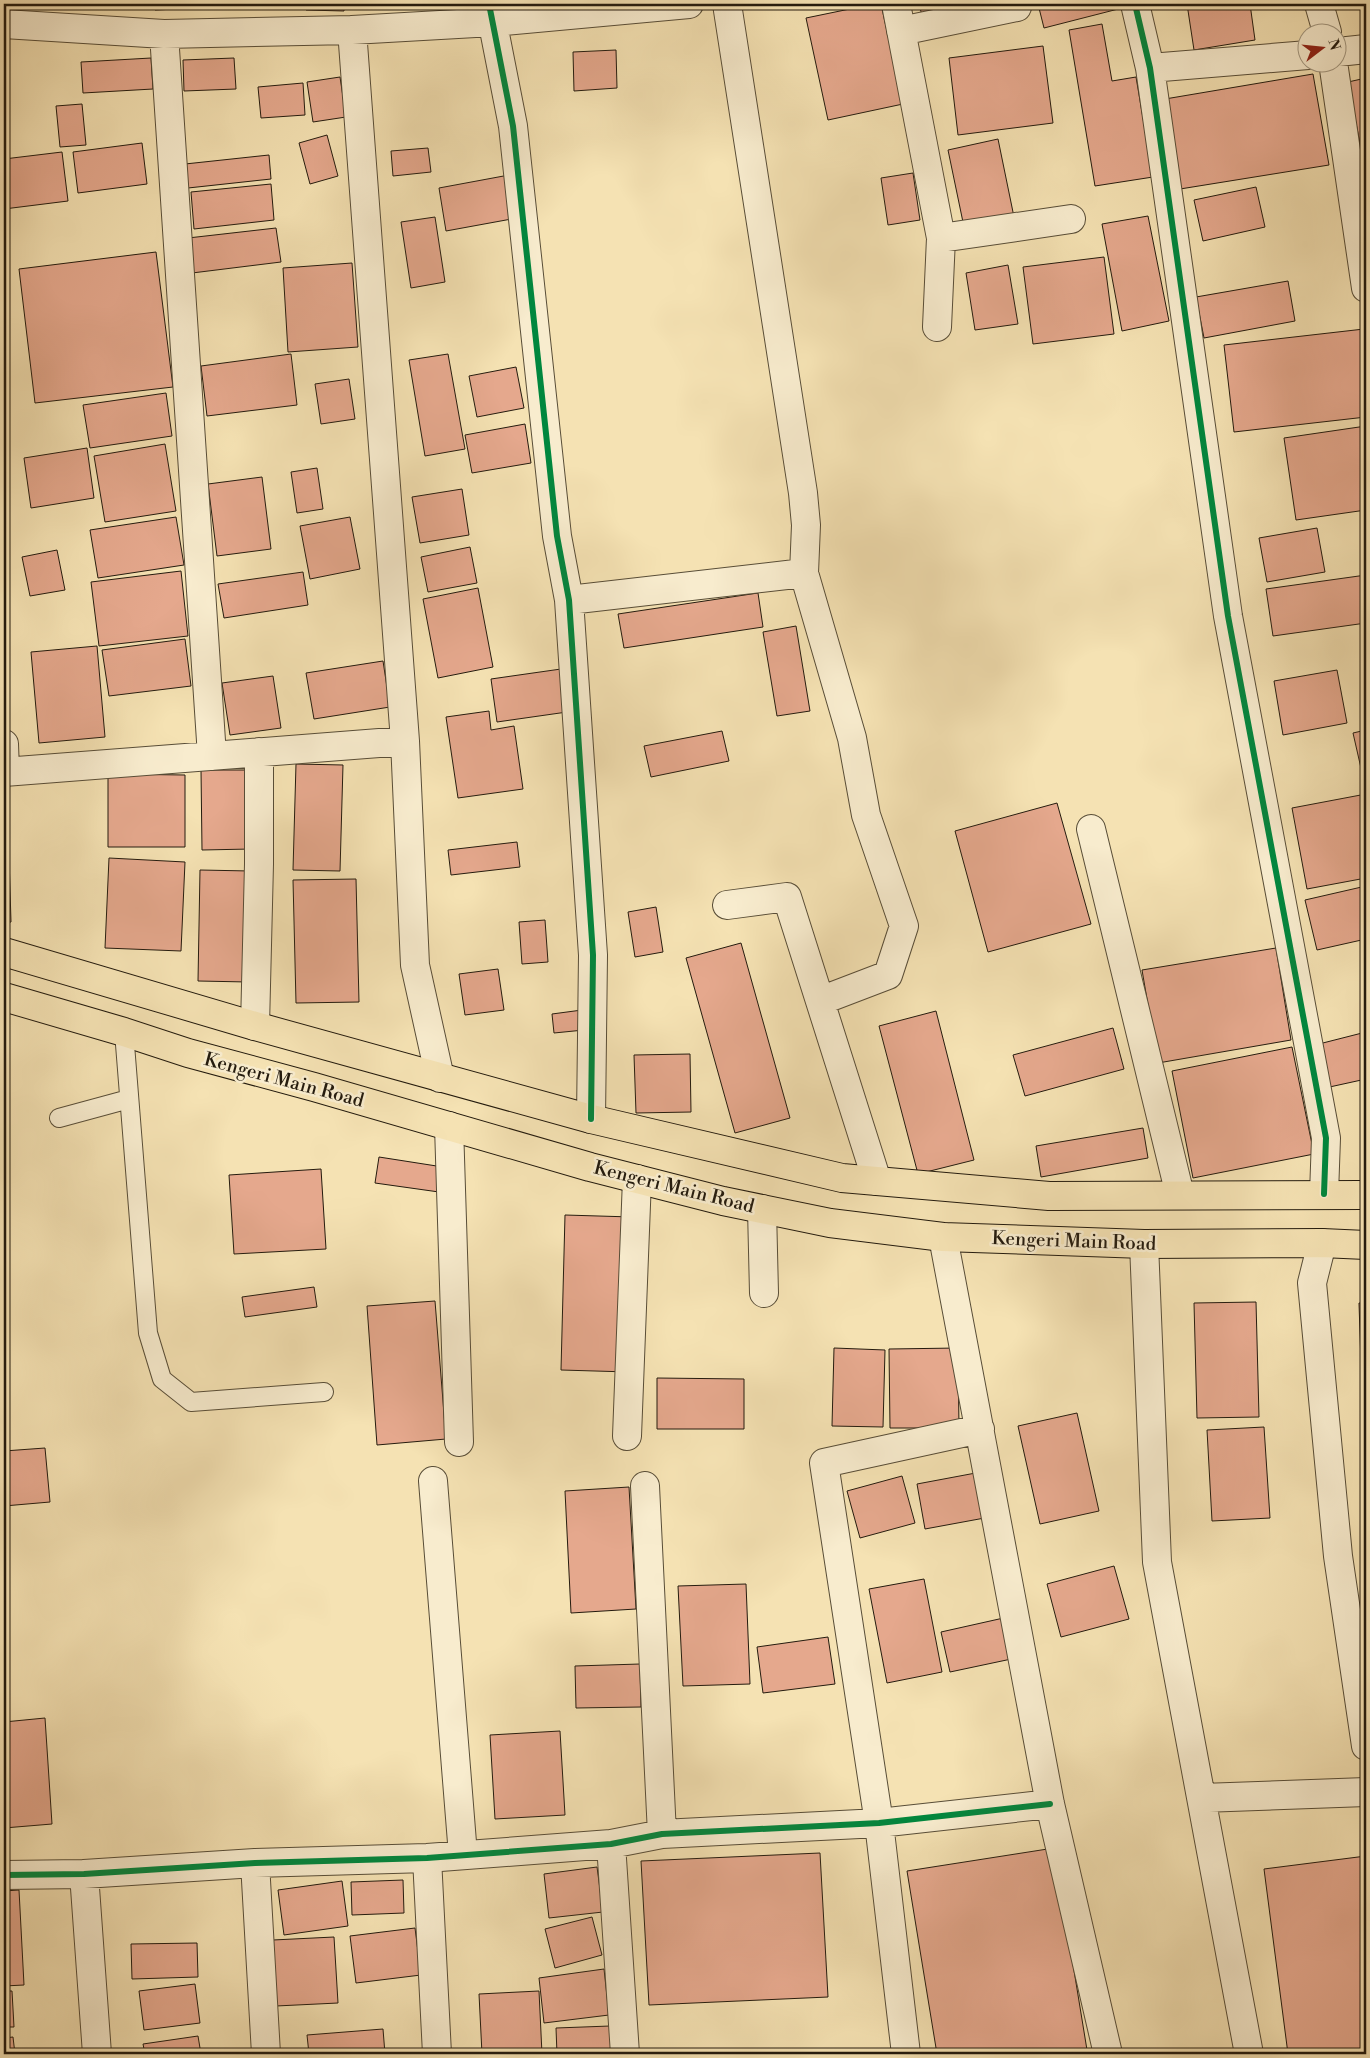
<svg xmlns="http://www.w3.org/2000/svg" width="1370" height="2058" font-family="'Libre Bodoni',serif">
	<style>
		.building { fill: #e5a88d; stroke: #241b0e }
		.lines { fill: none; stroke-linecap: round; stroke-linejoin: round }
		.service-casing { stroke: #584d37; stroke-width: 20 }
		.minor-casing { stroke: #584d37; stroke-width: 30 }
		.primary-casing { stroke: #241b0e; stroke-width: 30 }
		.service { stroke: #f8ecce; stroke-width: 18 }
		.minor { stroke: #f8ecce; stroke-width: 28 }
		.primary { stroke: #f5e2b3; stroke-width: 28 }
		.cycleway-casing { stroke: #f8ecce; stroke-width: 9 }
		.cycleway { stroke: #00873e; stroke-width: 6 }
		.labels { text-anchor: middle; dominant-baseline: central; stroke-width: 5; stroke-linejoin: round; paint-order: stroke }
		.street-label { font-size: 19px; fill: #241b0e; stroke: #f8ecce }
	</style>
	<rect width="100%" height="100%" fill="#f5e2b3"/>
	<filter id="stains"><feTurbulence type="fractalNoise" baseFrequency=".004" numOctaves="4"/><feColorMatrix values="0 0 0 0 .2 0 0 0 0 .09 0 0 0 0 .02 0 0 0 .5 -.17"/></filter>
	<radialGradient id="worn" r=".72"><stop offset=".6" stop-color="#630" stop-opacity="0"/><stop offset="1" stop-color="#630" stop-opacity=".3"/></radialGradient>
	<path class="building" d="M 154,4 L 199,4 L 200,8 L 155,10 Z
		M 306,4 L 344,4 L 344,11 L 306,10 Z
		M 358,4 L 397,4 L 397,6 L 358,6 Z
		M 874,4 L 881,4 L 903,104 L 828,120 L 806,18 Z
		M 919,4 L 995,4 L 924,23 Z
		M 1038,4 L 1125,4 L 1126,7 L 1044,28 Z
		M 1187,4 L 1250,4 L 1255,40 L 1194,50 Z
		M 1102,24 L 1112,81 L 1136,77 L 1153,177 L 1095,186 L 1069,30 Z
		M 1043,46 L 1053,123 L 958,135 L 949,58 Z
		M 616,50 L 617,88 L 574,91 L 573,52 Z
		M 151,58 L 153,89 L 83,93 L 81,62 Z
		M 234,58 L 236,89 L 184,91 L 183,60 Z
		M 1313,74 L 1329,165 L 1180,189 L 1165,99 Z
		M 340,77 L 346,117 L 313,122 L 307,82 Z
		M 1366,78 L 1366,174 L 1348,82 Z
		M 303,83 L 305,115 L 261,118 L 258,87 Z
		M 82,104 L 86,145 L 60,147 L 56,106 Z
		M 327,135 L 338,176 L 310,184 L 299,143 Z
		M 998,139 L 1014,217 L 964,227 L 948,150 Z
		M 142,143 L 147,184 L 78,193 L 73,152 Z
		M 428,148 L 431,172 L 393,176 L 391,151 Z
		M 62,152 L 68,201 L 4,209 L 4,159 Z
		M 269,155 L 271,179 L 188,188 L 185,164 Z
		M 913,173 L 920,220 L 888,225 L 881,178 Z
		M 509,175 L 517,218 L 446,231 L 439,188 Z
		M 271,184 L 274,220 L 194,229 L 191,192 Z
		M 1256,187 L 1265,227 L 1203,241 L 1194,200 Z
		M 1148,216 L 1169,321 L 1122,331 L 1102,224 Z
		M 435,217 L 445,282 L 411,288 L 401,222 Z
		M 276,228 L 281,262 L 192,273 L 188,238 Z
		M 156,252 L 173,387 L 35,403 L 19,269 Z
		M 1104,257 L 1114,334 L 1033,344 L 1023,267 Z
		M 352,263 L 358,347 L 288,352 L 283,268 Z
		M 1008,265 L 1018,324 L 975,330 L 966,273 Z
		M 1288,281 L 1295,321 L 1204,338 L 1196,297 Z
		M 1364,329 L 1366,350 L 1366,417 L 1234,432 L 1224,345 Z
		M 291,354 L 297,405 L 207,416 L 201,366 Z
		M 448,354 L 465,449 L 425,456 L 409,360 Z
		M 516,367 L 524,408 L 477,417 L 469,376 Z
		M 349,379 L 355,419 L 321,424 L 315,384 Z
		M 166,393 L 172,436 L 90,448 L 83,405 Z
		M 525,424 L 531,463 L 472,473 L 465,435 Z
		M 1366,426 L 1366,510 L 1296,520 L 1284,438 Z
		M 165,444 L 176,511 L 105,522 L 94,456 Z
		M 87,448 L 94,498 L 31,508 L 24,458 Z
		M 317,468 L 323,509 L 297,513 L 291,472 Z
		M 262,477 L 271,549 L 217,556 L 208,484 Z
		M 462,489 L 469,535 L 420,543 L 412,497 Z
		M 176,517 L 184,565 L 98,578 L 90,530 Z
		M 350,517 L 360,569 L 310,579 L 300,526 Z
		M 1317,528 L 1325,572 L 1267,582 L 1259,538 Z
		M 470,547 L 477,583 L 428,592 L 421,557 Z
		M 57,550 L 65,590 L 30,596 L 22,557 Z
		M 181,571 L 188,636 L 99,646 L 91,582 Z
		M 303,572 L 308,605 L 224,618 L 218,584 Z
		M 1366,575 L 1366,623 L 1273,636 L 1266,589 Z
		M 478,588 L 493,667 L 438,678 L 423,599 Z
		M 758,593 L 763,627 L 624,648 L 618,614 Z
		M 796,626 L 810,711 L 777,716 L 763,632 Z
		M 185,639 L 191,686 L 109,696 L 102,650 Z
		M 97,646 L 105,737 L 39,743 L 31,652 Z
		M 383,661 L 390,707 L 314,719 L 306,673 Z
		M 561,669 L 567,712 L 497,722 L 491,679 Z
		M 1337,670 L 1347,723 L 1283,735 L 1274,681 Z
		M 273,676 L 281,728 L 230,735 L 222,683 Z
		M 489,711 L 491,730 L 514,726 L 523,789 L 458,798 L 446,717 Z
		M 1366,730 L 1366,777 L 1363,777 L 1353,733 Z
		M 722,731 L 729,761 L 651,777 L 644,746 Z
		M 296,764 L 343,765 L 340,871 L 293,870 Z
		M 201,770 L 250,770 L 251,849 L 202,850 Z
		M 108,774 L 185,775 L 185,847 L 108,847 Z
		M 4,792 L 7,792 L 11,922 L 4,923 Z
		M 1366,794 L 1366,878 L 1307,889 L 1292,808 Z
		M 1057,803 L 1091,924 L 988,952 L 955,831 Z
		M 517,842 L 520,867 L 451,875 L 448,850 Z
		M 109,858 L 185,862 L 181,951 L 105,948 Z
		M 200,870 L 250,871 L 248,982 L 198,981 Z
		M 356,879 L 359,1002 L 296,1003 L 293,880 Z
		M 1366,886 L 1366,939 L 1317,950 L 1305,900 Z
		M 656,907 L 663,952 L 635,957 L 628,912 Z
		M 545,920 L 548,962 L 522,964 L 519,922 Z
		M 741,943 L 790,1118 L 735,1133 L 686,958 Z
		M 1276,948 L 1291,1040 L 1158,1063 L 1142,970 Z
		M 498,969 L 504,1010 L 465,1015 L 459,974 Z
		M 582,1010 L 584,1030 L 554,1033 L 552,1014 Z
		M 936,1011 L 974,1160 L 918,1174 L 879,1026 Z
		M 1113,1028 L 1124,1069 L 1025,1096 L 1013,1055 Z
		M 1366,1032 L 1366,1079 L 1325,1088 L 1315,1045 Z
		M 1292,1047 L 1314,1154 L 1193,1178 L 1172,1071 Z
		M 690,1054 L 691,1112 L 636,1113 L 634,1055 Z
		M 1143,1128 L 1148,1158 L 1041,1177 L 1036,1146 Z
		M 4,1135 L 9,1158 L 4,1159 Z
		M 379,1157 L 443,1167 L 439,1192 L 375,1183 Z
		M 321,1169 L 326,1249 L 234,1254 L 229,1175 Z
		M 565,1215 L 632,1217 L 629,1372 L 561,1370 Z
		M 314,1287 L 317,1307 L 245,1317 L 242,1297 Z
		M 435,1301 L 446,1439 L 377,1445 L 367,1306 Z
		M 1256,1302 L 1259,1417 L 1197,1418 L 1194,1303 Z
		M 1359,1303 L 1366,1303 L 1366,1364 L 1361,1364 Z
		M 834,1348 L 885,1350 L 883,1427 L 832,1426 Z
		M 958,1348 L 959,1428 L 890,1428 L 889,1349 Z
		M 657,1378 L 744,1379 L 744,1429 L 657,1429 Z
		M 1077,1413 L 1099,1511 L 1040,1524 L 1018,1426 Z
		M 1264,1427 L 1270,1518 L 1212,1521 L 1207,1430 Z
		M 45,1448 L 50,1502 L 4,1506 L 4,1451 Z
		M 981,1472 L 990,1517 L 925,1529 L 917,1484 Z
		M 902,1476 L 915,1523 L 860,1538 L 847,1491 Z
		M 629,1487 L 636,1609 L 571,1613 L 565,1491 Z
		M 1114,1566 L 1129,1619 L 1061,1637 L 1047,1584 Z
		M 924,1579 L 942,1672 L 887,1683 L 869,1589 Z
		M 746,1584 L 750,1684 L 683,1686 L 678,1586 Z
		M 1008,1617 L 1016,1658 L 950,1672 L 941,1632 Z
		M 828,1637 L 835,1684 L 763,1693 L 757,1647 Z
		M 640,1664 L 641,1707 L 576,1708 L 575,1666 Z
		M 45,1718 L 52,1824 L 4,1828 L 4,1722 Z
		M 560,1731 L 565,1815 L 495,1819 L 490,1735 Z
		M 1054,1848 L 1087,2050 L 1062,2054 L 937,2054 L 907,1871 Z
		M 820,1853 L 828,1997 L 649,2005 L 641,1861 Z
		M 1366,1856 L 1366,2054 L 1288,2054 L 1264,1869 Z
		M 597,1867 L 603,1912 L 549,1918 L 544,1874 Z
		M 403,1880 L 404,1913 L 352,1915 L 351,1882 Z
		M 342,1881 L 348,1926 L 284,1935 L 278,1890 Z
		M 19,1890 L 24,1985 L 4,1986 L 4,1891 Z
		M 592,1917 L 602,1955 L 555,1968 L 545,1929 Z
		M 415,1928 L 421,1975 L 356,1983 L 350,1936 Z
		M 334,1937 L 338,2003 L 276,2006 L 273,1940 Z
		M 197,1943 L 198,1977 L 132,1979 L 131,1944 Z
		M 604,1969 L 609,2015 L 544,2023 L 539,1978 Z
		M 195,1984 L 200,2023 L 144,2030 L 139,1991 Z
		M 4,1991 L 12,1991 L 14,2027 L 4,2027 Z
		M 539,1991 L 542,2054 L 482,2054 L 479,1994 Z
		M 610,2026 L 611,2054 L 557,2054 L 556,2028 Z
		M 383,2029 L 385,2054 L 309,2054 L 307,2035 Z
		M 198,2036 L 201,2054 L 145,2054 L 143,2044 Z
		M 13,2037 L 15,2054 L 4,2054 L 4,2038 Z"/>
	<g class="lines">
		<g class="service-casing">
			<path id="service" d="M 124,1032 L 148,1333 L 162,1379 L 191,1402 L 324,1392
				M 59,1118 L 129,1099"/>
		</g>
		<g class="minor-casing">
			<path id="minor" d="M 489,4 L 513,126 L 557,536 L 569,600 L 593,955 L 591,1119
				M 896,4 L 941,238 L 937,327
				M 1135,4 L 1150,68 L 1228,616 L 1326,1138 L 1324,1194
				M 1319,4 L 1327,32
				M 4,24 L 164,34 L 352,30 L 493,22 L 689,4
				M 352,30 L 405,741 L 415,965 L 440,1078
				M 901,31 L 1017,7
				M 164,34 L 212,756
				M 1338,52 L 1366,49
				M 1333,62 L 1366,288
				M 1150,68 L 1308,55
				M 941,238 L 1071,219
				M 804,573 L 852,738 L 866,815 L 904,926 L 888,975 L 820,1001
				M 569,600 L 804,573 L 806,525 L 803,493 L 727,4
				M 4,744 L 5,772
				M 4,772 L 405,741
				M 1091,829 L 1180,1195
				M 727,905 L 787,897 L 877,1181
				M 255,1026 L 259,864 L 259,752
				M 449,1126 L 459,1442
				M 762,1209 L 764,1293
				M 943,1237 L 1050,1804 L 1108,2054
				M 1322,1243 L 1312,1283 L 1338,1556 L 1366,1746
				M 1144,1244 L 1157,1562 L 1249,2054
				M 627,1436 L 637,1179
				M 433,1481 L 463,1855
				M 645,1486 L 662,1834
				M 1202,1798 L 1366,1792
				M 611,1844 L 625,2054
				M 427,1858 L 437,2054
				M 255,1863 L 266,2054
				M 84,1874 L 97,2054
				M 4,1875 L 84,1874 L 255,1863 L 427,1858 L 611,1844 L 662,1834 L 879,1823 L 1050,1804
				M 906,2054 L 879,1823 L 824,1463 L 980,1429"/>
		</g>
		<g class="primary-casing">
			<path id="primary" d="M 4,952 L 255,1026 L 591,1119 L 842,1178 L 1049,1196 L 1366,1195
				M 4,997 L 124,1032 L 188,1053 L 314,1087 L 590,1167 L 723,1201 L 830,1223 L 943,1237 L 1144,1244 L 1322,1243 L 1366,1245"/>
		</g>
		<use href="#service" class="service"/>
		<use href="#minor" class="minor"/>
		<use href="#primary" class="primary"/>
		<g class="cycleway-casing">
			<path id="cycleway" d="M 489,4 L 513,126 L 557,536 L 569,600 L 593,955 L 591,1119
				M 1135,4 L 1150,68 L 1228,616 L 1326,1138 L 1324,1194
				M 4,1875 L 84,1874 L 255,1863 L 427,1858 L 611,1844 L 662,1834 L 879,1823 L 1050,1804"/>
		</g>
		<use href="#cycleway" class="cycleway"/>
	</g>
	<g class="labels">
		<g class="street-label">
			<text transform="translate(284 1080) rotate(15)">Kengeri Main Road</text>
			<text transform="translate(674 1187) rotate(14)">Kengeri Main Road</text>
			<text transform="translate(1074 1241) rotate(2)">Kengeri Main Road</text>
		</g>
	</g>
	<rect width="1370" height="2058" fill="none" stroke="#f5e2b3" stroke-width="20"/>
	<rect x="5" y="5" width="1360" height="2048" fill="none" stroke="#241b0e" stroke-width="2.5"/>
	<rect x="10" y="10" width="1350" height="2038" fill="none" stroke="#241b0e"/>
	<g transform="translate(1322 48) rotate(74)"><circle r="24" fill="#f8ecce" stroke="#a39881"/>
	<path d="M0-4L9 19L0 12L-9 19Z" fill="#8f2418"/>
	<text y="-8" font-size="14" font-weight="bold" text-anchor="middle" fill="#241b0e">N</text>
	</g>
	<rect width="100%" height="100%" filter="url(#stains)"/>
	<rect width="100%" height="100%" fill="url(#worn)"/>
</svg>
